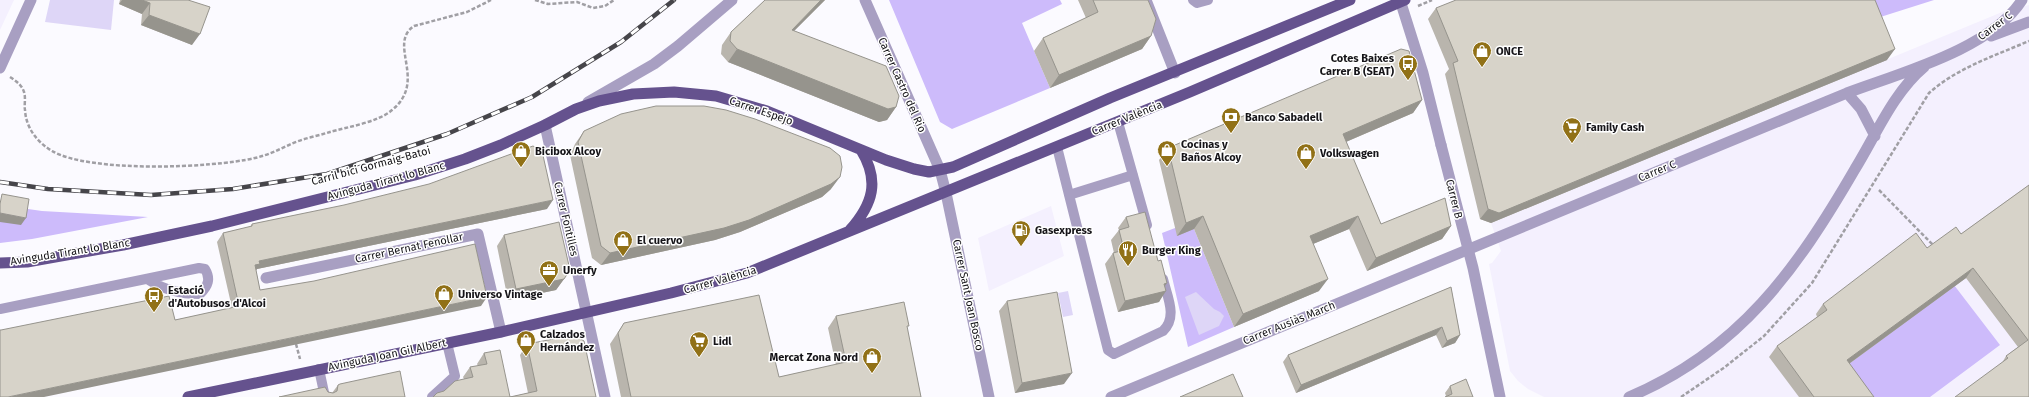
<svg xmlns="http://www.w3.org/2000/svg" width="2029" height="397" font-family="'Fira Sans',sans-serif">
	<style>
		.built { fill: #f4f0fe }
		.green { fill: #cdbbfb }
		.water { fill: #ded6f7 }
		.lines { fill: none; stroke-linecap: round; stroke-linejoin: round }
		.path { stroke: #a09fa4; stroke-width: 2.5; stroke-dasharray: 4 2; stroke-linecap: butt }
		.service { stroke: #a89fc2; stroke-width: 10 }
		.minor { stroke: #a89fc2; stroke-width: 11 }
		.tertiary { stroke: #a89fc2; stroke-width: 11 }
		.primary { stroke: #65528e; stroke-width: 11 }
		.rail-casing { stroke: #46454a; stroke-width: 4.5 }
		.rail { stroke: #fff; stroke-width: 3; stroke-dasharray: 9; stroke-linecap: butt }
		.wall { fill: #b9b5ad }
		.shaded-wall { fill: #96948d }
		.building { fill: #d7d3c9; stroke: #96948d }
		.labels { text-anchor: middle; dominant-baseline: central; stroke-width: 3; stroke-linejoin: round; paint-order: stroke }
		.street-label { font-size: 11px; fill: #161519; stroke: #fff }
		.poi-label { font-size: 11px; font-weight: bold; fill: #161519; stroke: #fff; text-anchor: start }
	</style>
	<rect width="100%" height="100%" fill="#fbfaff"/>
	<path class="built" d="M 0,0 L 14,0 L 0,30 Z
		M 2029,5 L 2029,397 L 1544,397 L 1528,389 L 1518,381 L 1510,371 L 1489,264 L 1492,263 L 1501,251 L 1491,223 L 2007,10 Z
		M 1051,206 L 1064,256 L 989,291 L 978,238 Z"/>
	<path class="green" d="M 889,0 L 1060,0 L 1062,4 L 1022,23 L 1050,88 L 952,129 L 940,122 Z
		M 1864,0 L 1934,0 L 1871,20 Z
		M 0,205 L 42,211 L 148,217 L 32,239 L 0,243 Z
		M 1175,228 L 1194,229 L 1234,327 L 1188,347 L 1162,233 Z
		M 1954,285 L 2000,345 L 1930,397 L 1869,397 L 1846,366 Z"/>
	<path class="water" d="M 50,0 L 114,0 L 111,30 L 45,22 Z
		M 1068,291 L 1073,315 L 1063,317 L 1058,293 Z
		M 1196,292 L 1214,309 L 1220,312 L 1224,316 L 1219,326 L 1199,335 L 1185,297 Z"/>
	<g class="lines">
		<path class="path" d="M 535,0 L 548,4 L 577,2 L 593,8 L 605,6 L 614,0
			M 1418,6 L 1432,0
			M 10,77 C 16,81 22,85 24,92 C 26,98 24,105 25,110 C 26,128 37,142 52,151 C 90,173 212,168 255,158 C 268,155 278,150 289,145 C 301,139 317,136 330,132 C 347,127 379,122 392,110 C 428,81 387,44 414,26 L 467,12 L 491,0
			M 1879,190 L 1933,245
			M 296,344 L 300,359
			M 1681,397 L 1725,367 L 1764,336 L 1812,283 L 1929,93 C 1957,68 1994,56 2029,41"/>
		<path class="service" d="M 1193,0 L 1197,3 L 1208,0
			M 1118,122 L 1147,225
			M 1057,147 L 1108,350 L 1114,354 L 1163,331 C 1178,317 1167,296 1163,279
			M 1069,195 L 1133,175
			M 0,309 L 199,268 L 205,269 C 211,279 208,286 200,294 C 182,294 164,290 149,280
			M 319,369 L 325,397
			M 432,397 L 455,376 L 447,343"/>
		<path class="minor" d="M 865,0 L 940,170 L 946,193
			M 1146,0 L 1175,73
			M 1400,0 L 1423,73 L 1441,145
			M 1991,36 L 2029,22
			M 0,68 L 31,0
			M 1847,93 L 1861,109 L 1875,136
			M 545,125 L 605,397
			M 266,278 L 478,234 L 501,332
			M 1111,397 L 1847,93 C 1900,73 1991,49 2022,0
			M 1629,397 C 1739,351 1797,269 1855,169 C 1876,135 1893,93 1924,67"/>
		<path class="tertiary" d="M 588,102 L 654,64 L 678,46 L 732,0
			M 1441,145 L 1473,268 L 1500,397
			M 946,193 L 989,397"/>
		<path class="primary" d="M 850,230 C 873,204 880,181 861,150
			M 0,263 L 27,262 L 123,245 L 212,226 L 415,175 L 465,159 L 501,145 L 545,125 L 576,109 L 599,101 L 633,94 L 674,92 L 716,96 L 767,111 L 886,160 L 914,169 L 929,172 L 953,167 L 1110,98 L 1350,0
			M 188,397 L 501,332 L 671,293 L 747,273 L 1190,92 L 1405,0"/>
		<g class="rail-casing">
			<path id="rail" d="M 0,182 L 48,189 L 151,195 L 233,189 L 327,174 L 447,134 L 532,97 L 621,42 L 674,0"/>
		</g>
		<use href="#rail" class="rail"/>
	</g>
	<path class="wall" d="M 120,0 L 188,0 L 192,45 L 141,25 L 142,14 L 119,4 Z
		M 765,0 L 825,0 L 794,31 L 896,107 L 887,120 L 879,122 L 728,62 L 721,54 L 722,45 L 731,32 Z
		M 1078,0 L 1148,0 L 1151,36 L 1142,49 L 1050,88 L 1034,51 L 1043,38 L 1086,18 Z
		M 1436,8 L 1887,60 L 1491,223 L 1480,219 L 1445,74 L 1449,69 L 1428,19 Z
		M 1422,100 L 1413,113 L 1346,142 L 1381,224 L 1451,226 L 1442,239 L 1367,271 L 1349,229 L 1313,244 L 1319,291 L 1234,327 L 1194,229 L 1177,236 L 1159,160 L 1168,148 Z
		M 584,131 L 831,189 L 822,197 L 740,232 L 715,240 L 601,265 L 592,258 L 570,155 L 575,144 Z
		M 2029,185 L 2029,397 L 2002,363 L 2006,356 L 2018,347 L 1966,278 L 1849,364 L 1874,397 L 1799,397 L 1769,357 L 1777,346 L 1817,317 L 1816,314 L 1823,304 L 1927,248 L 1961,234 Z
		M 547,209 L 257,269 L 256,270 L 260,290 L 481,306 L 1,330 L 175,320 L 232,308 L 217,242 L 223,233 L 250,227 L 252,224 Z
		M 1126,217 L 1165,287 L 1159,302 L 1118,312 L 1105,264 L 1113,253 L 1114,253 L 1111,240 L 1119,230 L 1118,228 Z
		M 504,235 L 564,279 L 556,290 L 508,300 L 497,246 Z
		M 1451,287 L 1460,335 L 1455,343 L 1442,348 L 1436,335 L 1296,393 L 1283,362 L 1288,355 Z
		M 1007,301 L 1064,384 L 1015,393 L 999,311 Z
		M 836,316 L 907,328 L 921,397 L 621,397 L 610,344 L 624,323 L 779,377 L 836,365 L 828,328 Z
		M 527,344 L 596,397 L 433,397 L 444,391 L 464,379 L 463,377 L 470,367 L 478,366 L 477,364 L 484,353 L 510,397 L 528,393 L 520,355 Z
		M 338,385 L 405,397 L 279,397 L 328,392 L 332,393 Z
		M 1450,386 L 1473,397 L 1446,396 L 1445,393 Z"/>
	<path class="shaded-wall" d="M 122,0 L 142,0 L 150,3 L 142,14 L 119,4 Z
		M 821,0 L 825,0 L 782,43 L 792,30 Z
		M 149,15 L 200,34 L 192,45 L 141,25 Z
		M 1151,36 L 1142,49 L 1050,88 L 1059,75 Z
		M 737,49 L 896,107 L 887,120 L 879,122 L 728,62 Z
		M 1895,49 L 1887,60 L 1491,223 L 1480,219 L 1488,209 Z
		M 1422,100 L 1413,113 L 1334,147 L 1343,134 Z
		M 840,177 L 831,189 L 822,197 L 740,232 L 715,240 L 601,265 L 610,253 Z
		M 553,200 L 547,209 L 257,269 L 254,273 L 255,265 L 259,261 Z
		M 0,213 L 26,218 L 21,225 L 0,222 Z
		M 1203,216 L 1194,229 L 1177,236 L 1186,223 Z
		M 1358,216 L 1349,229 L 1301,249 L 1310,236 Z
		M 1451,226 L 1442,239 L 1367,271 L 1376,258 Z
		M 1973,268 L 1966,278 L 1839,371 L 1847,360 Z
		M 564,279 L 556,290 L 508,300 L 516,289 Z
		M 1328,279 L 1319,291 L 1234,327 L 1243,314 Z
		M 1167,283 L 1161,292 L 1166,291 L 1159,302 L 1118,312 L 1125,301 Z
		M 487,297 L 481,306 L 44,397 L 8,397 Z
		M 1442,327 L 1436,335 L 1296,393 L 1301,385 Z
		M 1460,335 L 1455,343 L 1442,348 L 1447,341 Z
		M 1072,373 L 1064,384 L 1015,393 L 1022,383 Z"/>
	<path class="building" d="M 142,0 L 188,0 L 210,7 L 200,34 L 149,15 L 150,3 Z
		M 765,0 L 821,0 L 792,30 L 886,66 L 899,96 L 896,107 L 888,109 L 737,49 L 730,41 L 731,32 Z
		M 1093,0 L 1148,0 L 1156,19 L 1151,36 L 1059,75 L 1043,38 L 1098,12 Z
		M 1456,0 L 1875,0 L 1895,49 L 1499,213 L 1488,209 L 1453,63 L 1458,61 L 1436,8 Z
		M 1401,49 L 1409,51 L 1422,100 L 1343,134 L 1381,224 L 1445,198 L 1451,226 L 1376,258 L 1358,216 L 1310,236 L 1328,279 L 1243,314 L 1203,216 L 1186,223 L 1168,148 Z
		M 656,106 L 704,106 L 726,110 L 755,119 L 830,148 L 840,156 L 842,167 L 840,177 L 831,184 L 749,220 L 724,228 L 610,253 L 601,246 L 578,142 L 584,131 L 621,114 Z
		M 533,146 L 542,151 L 553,200 L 259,261 L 260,264 L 255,265 L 260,290 L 314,281 L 475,244 L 487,297 L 8,397 L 0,397 L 0,330 L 1,330 L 169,296 L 175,320 L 239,306 L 223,233 L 252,226 L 252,224 L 344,205 L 429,184 Z
		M 2029,185 L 2029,397 L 1955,397 L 2008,358 L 2006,356 L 2028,340 L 1973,268 L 1847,360 L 1874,397 L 1814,397 L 1777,346 L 1827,310 L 1823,304 L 1916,233 L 1927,248 L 1956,227 L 1961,234 Z
		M 2,194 L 29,199 L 26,218 L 0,213 L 0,204 Z
		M 1145,212 L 1158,261 L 1161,260 L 1167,283 L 1164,284 L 1166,291 L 1125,301 L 1113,253 L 1124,250 L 1119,230 L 1129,227 L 1126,217 Z
		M 559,222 L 570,270 L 564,279 L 516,289 L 504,235 Z
		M 1451,287 L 1460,335 L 1447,341 L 1442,327 L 1301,385 L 1288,355 Z
		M 1057,292 L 1072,373 L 1022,383 L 1007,301 Z
		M 759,295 L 779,377 L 846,362 L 836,316 L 904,302 L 909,326 L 907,326 L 921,397 L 631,397 L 618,333 L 624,323 Z
		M 575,335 L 584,341 L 596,397 L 433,397 L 437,393 L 444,391 L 455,381 L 473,377 L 470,367 L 487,364 L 484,353 L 500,350 L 510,397 L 537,391 L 527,344 Z
		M 400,371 L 405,397 L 279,397 L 325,387 L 328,392 L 333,393 L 337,391 L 338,385 L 340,384 Z
		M 1233,374 L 1243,397 L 1180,397 Z
		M 1466,379 L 1473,397 L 1445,397 L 1452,394 L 1450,386 Z"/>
	<defs>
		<g id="shop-pin" transform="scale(1)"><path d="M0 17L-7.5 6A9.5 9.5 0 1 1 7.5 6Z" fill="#917117" stroke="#fff"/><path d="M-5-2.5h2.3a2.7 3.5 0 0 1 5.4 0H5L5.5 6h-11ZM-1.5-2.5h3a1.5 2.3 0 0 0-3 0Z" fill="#fff"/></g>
		<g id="bus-pin" transform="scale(1)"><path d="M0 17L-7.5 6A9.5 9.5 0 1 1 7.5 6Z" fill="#917117" stroke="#fff"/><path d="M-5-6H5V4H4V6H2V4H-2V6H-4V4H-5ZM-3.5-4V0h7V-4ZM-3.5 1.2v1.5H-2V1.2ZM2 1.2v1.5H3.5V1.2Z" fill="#fff"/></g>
		<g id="bank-pin" transform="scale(1)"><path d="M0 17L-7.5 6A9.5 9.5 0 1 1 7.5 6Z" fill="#917117" stroke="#fff"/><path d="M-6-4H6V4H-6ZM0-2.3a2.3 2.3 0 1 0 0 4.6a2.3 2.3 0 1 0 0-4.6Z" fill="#fff"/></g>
		<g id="supermarket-pin" transform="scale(1)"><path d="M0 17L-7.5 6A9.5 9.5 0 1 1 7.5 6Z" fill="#917117" stroke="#fff"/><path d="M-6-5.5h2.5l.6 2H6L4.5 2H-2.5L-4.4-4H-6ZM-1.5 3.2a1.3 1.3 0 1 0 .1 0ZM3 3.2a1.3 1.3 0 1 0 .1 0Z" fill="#fff"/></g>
		<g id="fuel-pin" transform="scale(1)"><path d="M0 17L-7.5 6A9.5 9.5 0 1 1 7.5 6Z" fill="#917117" stroke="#fff"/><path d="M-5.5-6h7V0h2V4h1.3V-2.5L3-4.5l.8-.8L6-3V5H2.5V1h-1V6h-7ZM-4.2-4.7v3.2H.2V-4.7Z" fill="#fff"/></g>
		<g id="restaurant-pin" transform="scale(1)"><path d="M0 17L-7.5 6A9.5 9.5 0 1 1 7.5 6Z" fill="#917117" stroke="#fff"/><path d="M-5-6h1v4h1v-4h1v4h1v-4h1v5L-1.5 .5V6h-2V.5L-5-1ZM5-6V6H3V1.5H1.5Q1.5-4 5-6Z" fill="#fff"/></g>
		<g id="office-pin" transform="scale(1)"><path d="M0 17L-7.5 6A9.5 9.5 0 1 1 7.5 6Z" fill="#917117" stroke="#fff"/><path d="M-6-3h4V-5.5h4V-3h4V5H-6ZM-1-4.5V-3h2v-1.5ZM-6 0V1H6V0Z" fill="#fff"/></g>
	</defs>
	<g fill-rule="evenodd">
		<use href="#shop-pin" x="1482" y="51"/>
		<use href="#bus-pin" x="1408" y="64"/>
		<use href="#bank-pin" x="1231" y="117"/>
		<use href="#supermarket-pin" x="1572" y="127"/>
		<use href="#shop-pin" x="1167" y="150"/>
		<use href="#shop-pin" x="521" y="151"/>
		<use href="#shop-pin" x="1306" y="153"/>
		<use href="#fuel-pin" x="1021" y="230"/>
		<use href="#shop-pin" x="623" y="240"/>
		<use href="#restaurant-pin" x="1128" y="250"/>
		<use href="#office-pin" x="549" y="270"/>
		<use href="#shop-pin" x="444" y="294"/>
		<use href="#bus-pin" x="154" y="296"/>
		<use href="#shop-pin" x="526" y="340"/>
		<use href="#supermarket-pin" x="699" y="341"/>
		<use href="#shop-pin" x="872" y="357"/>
	</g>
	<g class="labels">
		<g class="street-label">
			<text transform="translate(1995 26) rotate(-37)">Carrer C</text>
			<text transform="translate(902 85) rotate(66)">Carrer Castro del Rio</text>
			<text transform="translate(761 111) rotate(19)">Carrer Espejo</text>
			<text transform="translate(1127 118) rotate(-22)">Carrer València</text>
			<text transform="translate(371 166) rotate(-15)">Carril bici Gormaig-Batoi</text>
			<text transform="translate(1657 171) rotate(-22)">Carrer C</text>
			<text transform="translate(386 181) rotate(-15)">Avinguda Tirant lo Blanc</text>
			<text transform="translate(1454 199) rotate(76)">Carrer B</text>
			<text transform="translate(566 219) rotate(77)">Carrer Fontilles</text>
			<text transform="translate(409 248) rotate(-12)">Carrer Bernat Fenollar</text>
			<text transform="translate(70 252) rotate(-9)">Avinguda Tirant lo Blanc</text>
			<text transform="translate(720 280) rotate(-16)">Carrer València</text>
			<text transform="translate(968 295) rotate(78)">Carrer Sant Joan Bosco</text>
			<text transform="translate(1289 323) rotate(-22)">Carrer Ausiàs March</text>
			<text transform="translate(387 355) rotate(-12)">Avinguda Joan Gil Albert</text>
		</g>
		<g class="poi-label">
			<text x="1496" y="51">ONCE</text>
			<text x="1394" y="58" text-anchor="end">Cotes Baixes<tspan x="1394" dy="13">Carrer B (SEAT)</tspan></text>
			<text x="1245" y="117">Banco Sabadell</text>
			<text x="1586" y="127">Family Cash</text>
			<text x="1181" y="144">Cocinas y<tspan x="1181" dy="13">Baños Alcoy</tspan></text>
			<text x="535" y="151">Bicibox Alcoy</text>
			<text x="1320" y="153">Volkswagen</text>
			<text x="1035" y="230">Gasexpress</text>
			<text x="637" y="240">El cuervo</text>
			<text x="1142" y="250">Burger King</text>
			<text x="563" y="270">Unerfy</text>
			<text x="168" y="290">Estació<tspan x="168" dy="13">d'Autobusos d'Alcoi</tspan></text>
			<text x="458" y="294">Universo Vintage</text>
			<text x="540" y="334">Calzados<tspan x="540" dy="13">Hernández</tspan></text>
			<text x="713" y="341">Lidl</text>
			<text x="858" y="357" text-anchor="end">Mercat Zona Nord</text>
		</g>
	</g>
</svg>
